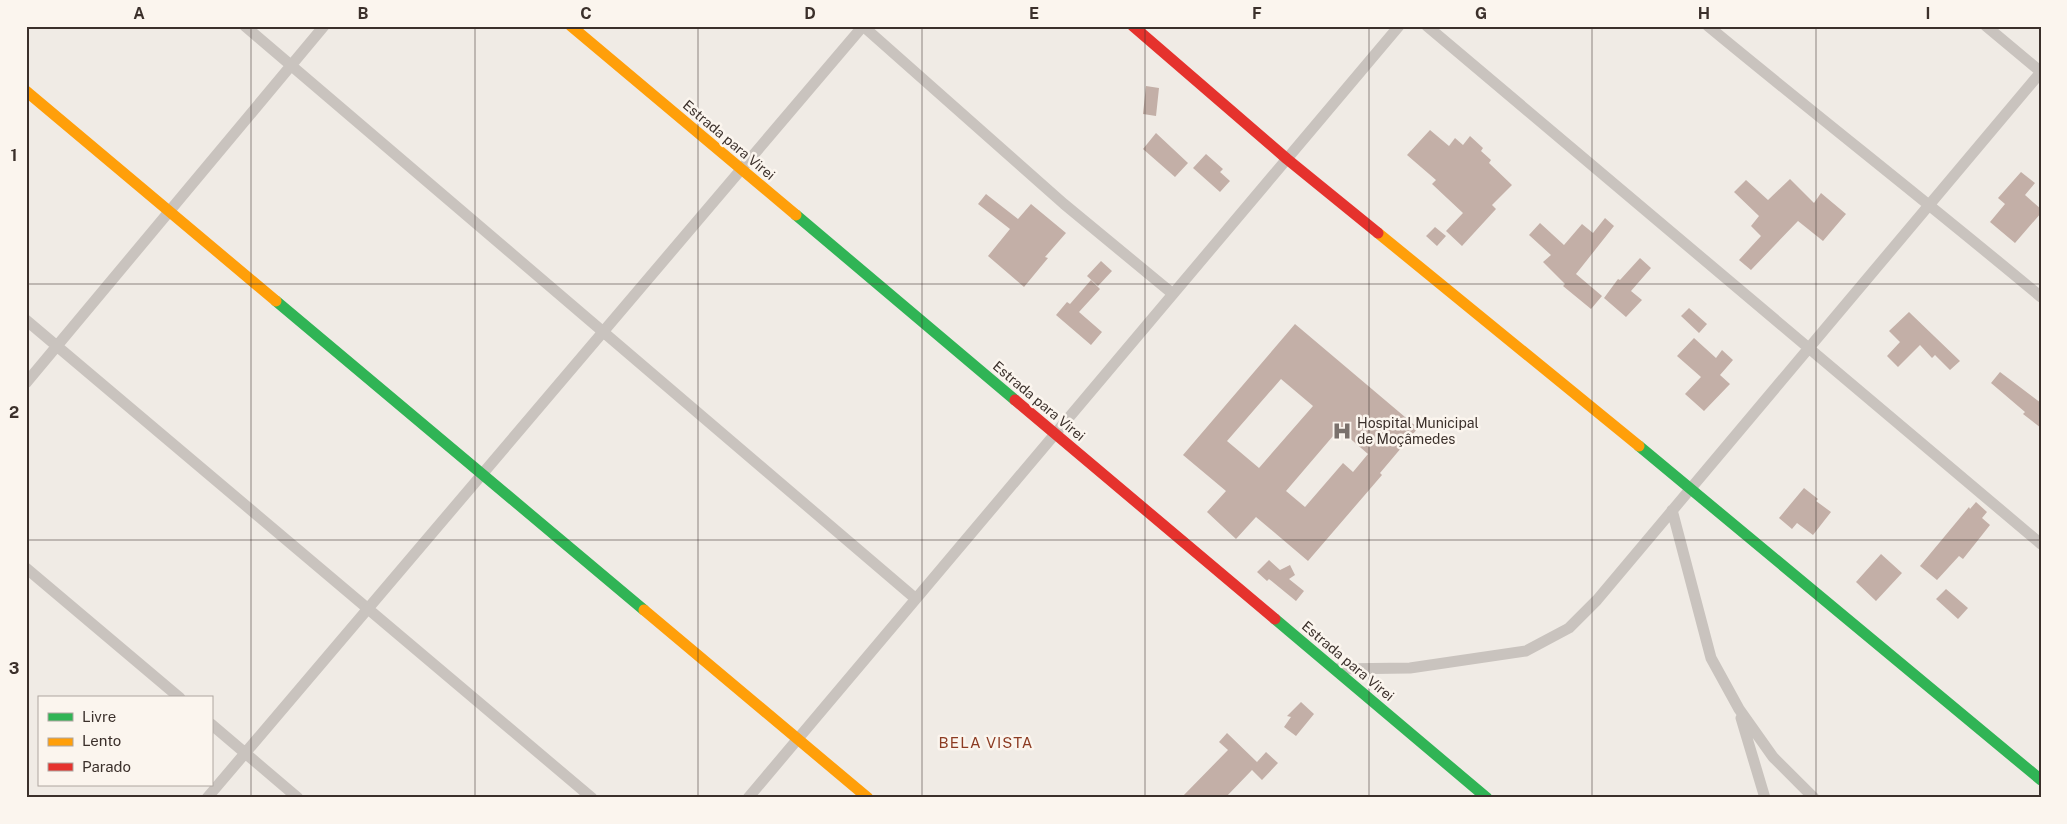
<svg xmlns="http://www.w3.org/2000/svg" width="2067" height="824" font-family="'Public Sans',sans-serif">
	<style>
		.building { fill: #c3afa7; fill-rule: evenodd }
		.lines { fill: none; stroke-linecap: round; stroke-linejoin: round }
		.street { stroke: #c9c3be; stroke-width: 11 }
		.fast { stroke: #30b455; stroke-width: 11 }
		.slow { stroke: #ff9f0a; stroke-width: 11 }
		.jam { stroke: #e5322d; stroke-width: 11 }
		.grid { fill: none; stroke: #3b302b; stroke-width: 1; stroke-opacity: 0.55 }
		.labels { text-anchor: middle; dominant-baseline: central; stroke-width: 5; stroke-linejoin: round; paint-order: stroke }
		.street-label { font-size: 14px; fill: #3b302b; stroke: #fbf5ee }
		.poi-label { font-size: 14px; fill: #3b302b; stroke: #fbf5ee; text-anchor: start }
		.neighbourhood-label { font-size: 15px; letter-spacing: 1px; fill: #8c3b22; stroke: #fbf5ee }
		.neatline { fill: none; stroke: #3b302b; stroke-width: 2 }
		.grid-label { font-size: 16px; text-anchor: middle; font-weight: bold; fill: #3b302b }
	</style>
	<rect width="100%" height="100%" fill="#f0ebe5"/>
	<path class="building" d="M 1146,86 L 1159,88 L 1156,116 L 1143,114 Z
		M 1430,130 L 1449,146 L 1455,138 L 1463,145 L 1470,136 L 1483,148 L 1481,151 L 1491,160 L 1489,163 L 1512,185 L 1492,205 L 1496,209 L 1462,246 L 1446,231 L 1463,213 L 1432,184 L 1436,180 L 1407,155 Z
		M 1156,133 L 1188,163 L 1175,177 L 1143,149 Z
		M 1206,154 L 1223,169 L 1220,172 L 1230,181 L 1220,192 L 1193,168 Z
		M 2021,172 L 2035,183 L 2025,195 L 2041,209 L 2041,213 L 2015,243 L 1990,222 L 2005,204 L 1998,198 Z
		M 1790,179 L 1814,203 L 1821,193 L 1846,214 L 1823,241 L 1798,221 L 1751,270 L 1739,260 L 1761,236 L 1751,226 L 1759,216 L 1734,192 L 1746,180 L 1768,200 Z
		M 986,194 L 1018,219 L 1031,204 L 1066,233 L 1045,257 L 1048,258 L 1024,287 L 988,256 L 1010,229 L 978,204 Z
		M 1605,218 L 1614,226 L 1576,274 L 1602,296 L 1591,309 L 1563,286 L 1565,284 L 1543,262 L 1551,255 L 1529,235 L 1540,223 L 1564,245 L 1582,224 L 1593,233 Z
		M 1435,227 L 1446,236 L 1437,246 L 1426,236 Z
		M 1640,258 L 1651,268 L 1631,291 L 1642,300 L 1626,317 L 1604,298 L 1618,279 L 1620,280 Z
		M 1101,261 L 1112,271 L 1098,286 L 1087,276 Z
		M 1091,280 L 1100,289 L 1079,312 L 1102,332 L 1091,345 L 1056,315 L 1067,302 L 1070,304 Z
		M 1689,308 L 1707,324 L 1699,333 L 1681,316 Z
		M 1909,312 L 1960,361 L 1950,370 L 1935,355 L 1932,358 L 1920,345 L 1898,367 L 1887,356 L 1900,342 L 1889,331 Z
		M 1295,324 L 1418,428 L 1380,473 L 1382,475 L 1308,561 L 1256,517 L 1236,539 L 1207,512 L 1226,491 L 1183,455 ZM 1281,379 L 1313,406 L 1259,468 L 1227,441 ZM 1339,429 L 1368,454 L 1353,472 L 1343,463 L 1305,507 L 1286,491 Z
		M 1694,338 L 1716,358 L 1722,350 L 1733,360 L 1720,375 L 1730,384 L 1704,411 L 1685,394 L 1701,377 L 1677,356 Z
		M 2000,372 L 2041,403 L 2041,428 L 2023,414 L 2025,412 L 1991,383 Z
		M 1804,488 L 1818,499 L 1816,501 L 1831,512 L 1813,535 L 1797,523 L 1792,529 L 1779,518 Z
		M 1976,502 L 1987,512 L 1982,518 L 1990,525 L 1963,559 L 1959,556 L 1937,580 L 1920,566 L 1969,507 L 1970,509 Z
		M 1881,554 L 1902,573 L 1876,601 L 1856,582 Z
		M 1269,560 L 1280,570 L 1290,565 L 1295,575 L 1289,579 L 1304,591 L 1296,601 L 1269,579 L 1267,581 L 1257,572 Z
		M 1946,589 L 1968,608 L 1958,619 L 1936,599 Z
		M 1301,702 L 1314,714 L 1296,736 L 1284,727 L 1291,717 L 1287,716 Z
		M 1227,733 L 1257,762 L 1266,752 L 1278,763 L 1262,780 L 1252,770 L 1225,798 L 1181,798 L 1228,750 L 1219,742 Z"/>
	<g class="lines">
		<path class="street" d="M 245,26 L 916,599
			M 863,26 L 1064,204 L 1173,294
			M 1427,26 L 2041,544
			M 1708,26 C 1818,117 1931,205 2041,297
			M 1986,26 L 2041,72
			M 26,320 L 592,798
			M 26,383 L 324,26
			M 1672,510 L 1711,658 L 1739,709 L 1773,757 L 1814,798
			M 26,568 L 180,698
			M 1335,669 L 1410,668 L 1526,651 L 1569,628 L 1597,600 L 2041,72
			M 1741,718 L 1765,798
			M 211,724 L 298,798
			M 207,798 L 863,26
			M 748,798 L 1399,26"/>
		<path class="fast" d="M 796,215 L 1015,400
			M 276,301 L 644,610
			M 1639,446 L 2041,780
			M 1275,619 L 1487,798"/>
		<path class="slow" d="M 571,26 L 796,215
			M 26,91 L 276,301
			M 1378,233 L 1639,446
			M 644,610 L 868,798"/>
		<path class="jam" d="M 1133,26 L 1287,159 L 1378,233
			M 1015,400 L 1275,619"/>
	</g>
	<path class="grid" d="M 251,26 L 251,798M 475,26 L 475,798M 698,26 L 698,798M 922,26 L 922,798M 1145,26 L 1145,798M 1369,26 L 1369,798M 1592,26 L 1592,798M 1816,26 L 1816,798M 26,284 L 2041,284M 26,540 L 2041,540"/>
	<defs>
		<g id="hospital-bare" transform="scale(1.5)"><path d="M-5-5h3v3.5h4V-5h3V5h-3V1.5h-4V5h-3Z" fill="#7a716c" stroke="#fbf5ee" stroke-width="2.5" paint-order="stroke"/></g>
	</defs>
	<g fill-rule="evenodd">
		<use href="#hospital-bare" x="1342" y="431"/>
	</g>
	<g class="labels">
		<g class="street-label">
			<text transform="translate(729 140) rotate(40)">Estrada para Virei</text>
			<text transform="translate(1039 401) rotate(40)">Estrada para Virei</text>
			<text transform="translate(1348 661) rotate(40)">Estrada para Virei</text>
		</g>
		<g class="poi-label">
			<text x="1357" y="423">Hospital Municipal<tspan x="1357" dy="16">de Moçâmedes</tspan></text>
		</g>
		<g class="neighbourhood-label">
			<text x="986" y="742">BELA VISTA</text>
		</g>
	</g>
	<rect width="2067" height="824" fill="none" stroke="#fbf5ee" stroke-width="55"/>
	<rect x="38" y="696" width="175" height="90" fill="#fbf5ee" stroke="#aea6a0"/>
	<rect x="48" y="713" width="25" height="8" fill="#30b455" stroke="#aea6a0"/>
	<text x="82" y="722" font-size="15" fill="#3b302b">Livre</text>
	<rect x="48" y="738" width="25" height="8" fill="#ff9f0a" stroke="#aea6a0"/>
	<text x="82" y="746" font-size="15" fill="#3b302b">Lento</text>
	<rect x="48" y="763" width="25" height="8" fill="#e5322d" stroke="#aea6a0"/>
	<text x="82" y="772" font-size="15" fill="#3b302b">Parado</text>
	<rect x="28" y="28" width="2012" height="768" class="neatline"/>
	<g class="grid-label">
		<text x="139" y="19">A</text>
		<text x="363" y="19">B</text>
		<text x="586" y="19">C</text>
		<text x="810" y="19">D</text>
		<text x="1034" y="19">E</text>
		<text x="1257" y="19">F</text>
		<text x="1481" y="19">G</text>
		<text x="1704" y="19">H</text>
		<text x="1928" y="19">I</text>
		<text x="14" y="161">1</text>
		<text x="14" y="418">2</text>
		<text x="14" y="674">3</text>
	</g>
</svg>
